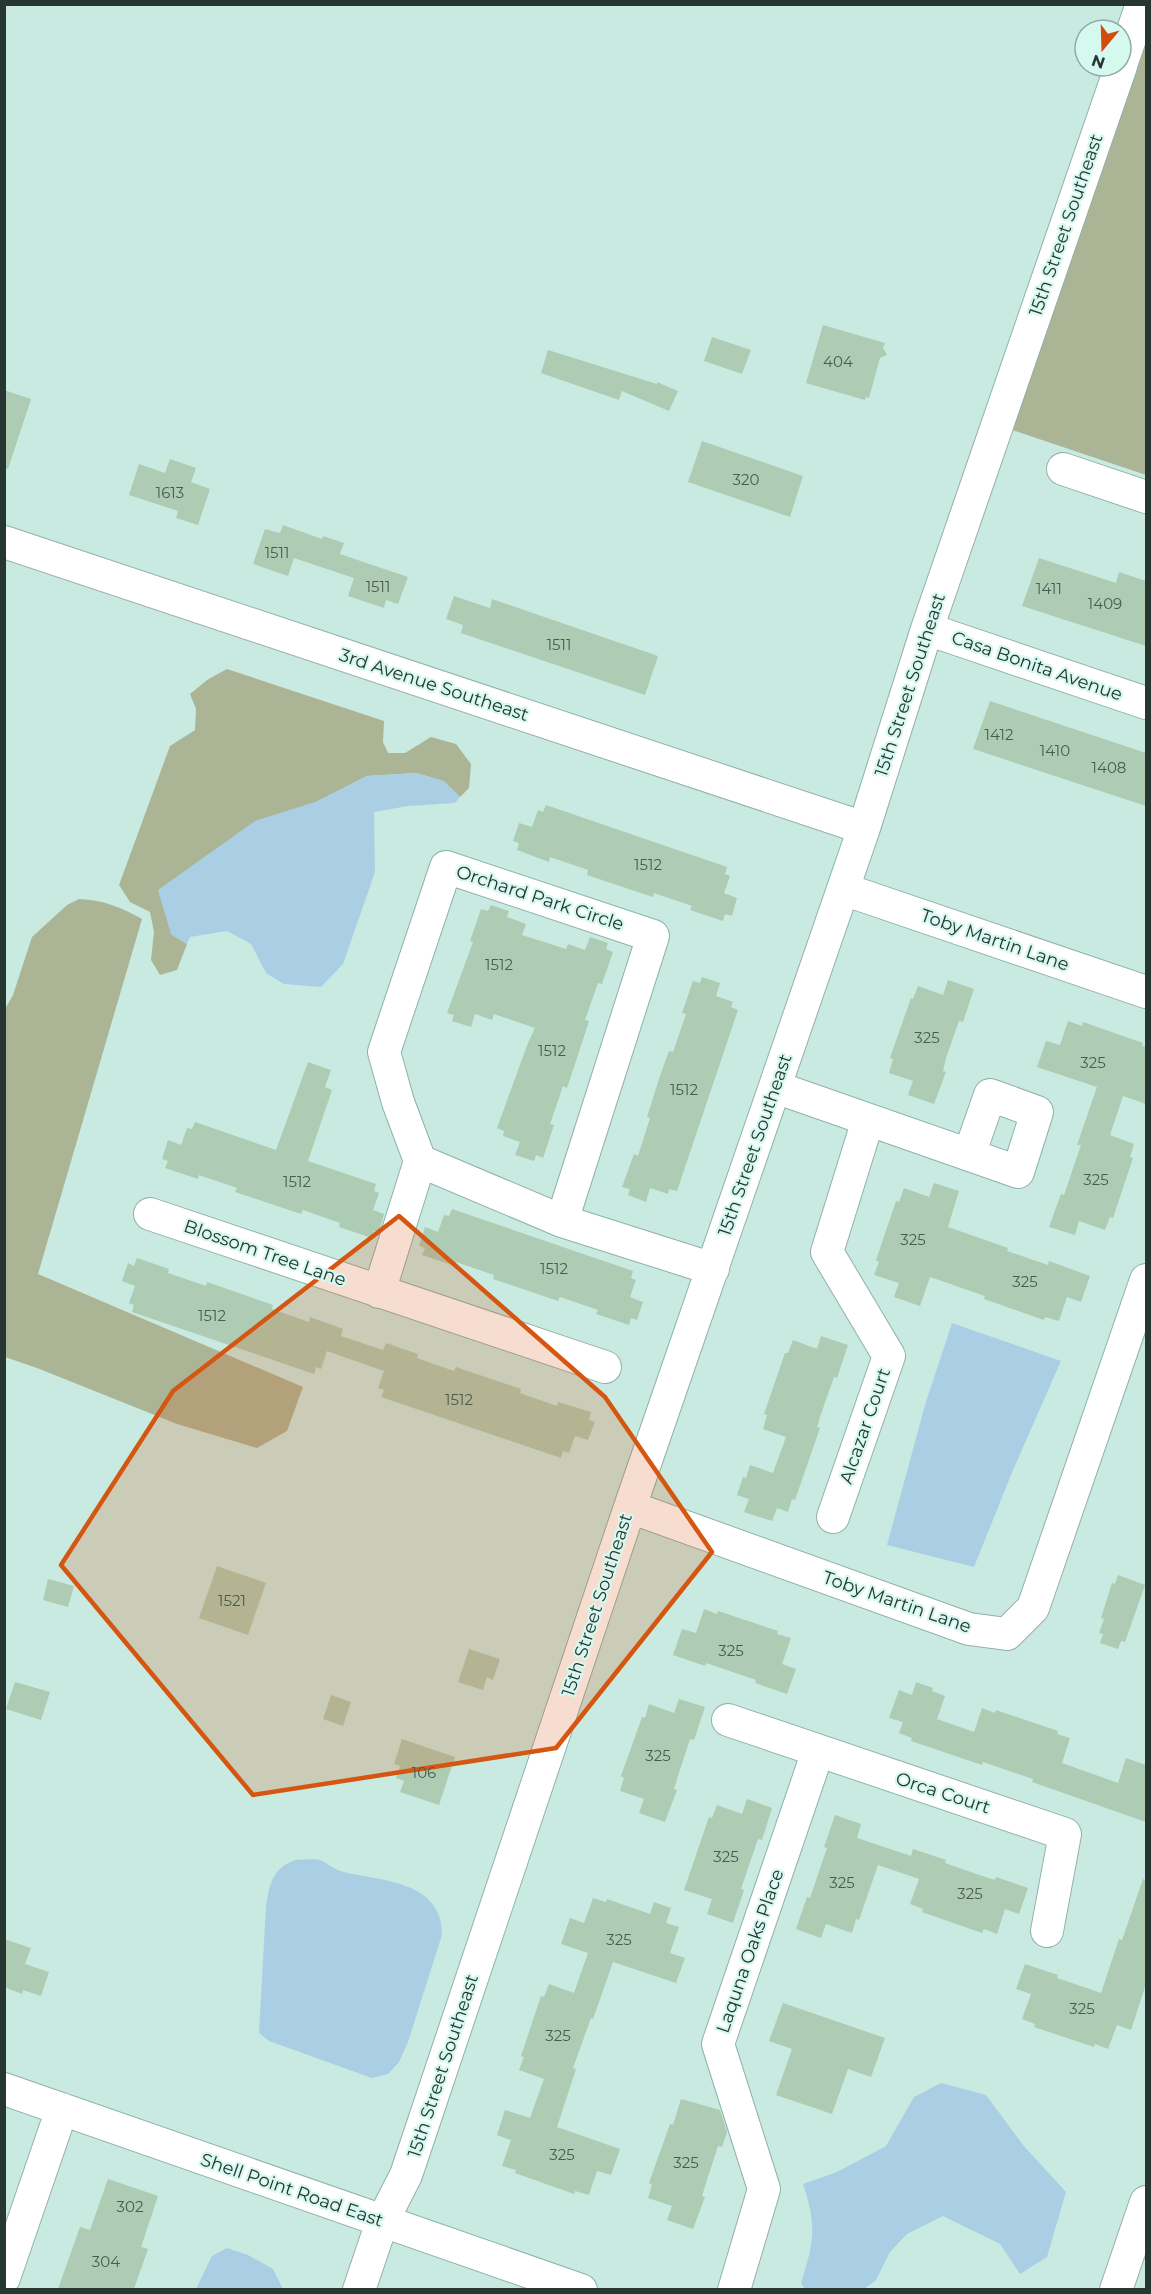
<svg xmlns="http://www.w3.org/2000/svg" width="1151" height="2294" font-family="Montserrat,sans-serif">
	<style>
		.green { fill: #abb596 }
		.water { fill: #aacfe4 }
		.building { fill: #adccb3 }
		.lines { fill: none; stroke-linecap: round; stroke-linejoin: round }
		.minor-casing { stroke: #90b1a9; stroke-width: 34 }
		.minor { stroke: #fff; stroke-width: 32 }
		.marked { fill: #d55610; fill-opacity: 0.2; stroke: #d55610; stroke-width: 4.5; stroke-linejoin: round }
		.labels { text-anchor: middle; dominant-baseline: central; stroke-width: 4.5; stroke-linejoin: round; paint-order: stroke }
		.number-label { font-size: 15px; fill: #495c52 }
		.street-label { font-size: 18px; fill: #283632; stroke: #d5f8ef }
	</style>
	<rect width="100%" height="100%" fill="#c8eae1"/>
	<path class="green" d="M 1146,28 L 1146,475 L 1009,429 Z
		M 227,669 L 384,721 L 383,742 L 388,753 L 405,753 L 431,737 L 456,744 L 471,764 L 469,788 L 460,797 L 443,781 L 416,773 L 367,776 L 318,801 L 171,934 L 187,944 L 177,970 L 160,975 L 151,960 L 154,932 L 150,912 L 130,902 L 119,885 L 170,746 L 195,730 L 196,709 L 190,694 L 207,680 Z
		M 79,899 C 103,900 121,907 142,919 L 38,1274 L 303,1387 L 287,1431 L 257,1448 L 177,1424 L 37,1368 L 5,1357 L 5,1009 L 13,995 L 32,937 L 67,905 Z"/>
	<path class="water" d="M 416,773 L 444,781 L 460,797 L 455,803 L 408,806 L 374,812 L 375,872 L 343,964 L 321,987 L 284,984 L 266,973 L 251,944 L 227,931 L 190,937 L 187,944 L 171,934 L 158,890 L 255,821 L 318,801 L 367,776 Z
		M 952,1323 L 1061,1361 L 1013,1470 L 974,1567 L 887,1545 L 925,1405 Z
		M 295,1860 C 303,1860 315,1858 322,1861 C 331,1866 337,1871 348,1873 C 386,1881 443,1883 442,1935 L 408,2042 L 399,2062 L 388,2074 L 372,2078 L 269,2041 L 259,2033 L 266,1906 C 270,1883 272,1869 295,1860 Z
		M 941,2083 L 986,2095 L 1023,2145 L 1066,2192 L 1047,2257 L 1020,2274 L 1000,2244 L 943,2216 L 907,2234 L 890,2252 L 876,2280 L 864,2289 L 805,2289 L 801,2283 C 814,2243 817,2225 803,2184 L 837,2172 L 886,2146 L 914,2097 Z
		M 227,2248 L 248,2255 L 273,2269 L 283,2289 L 196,2289 L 212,2256 Z"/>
	<path class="building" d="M 823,325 L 885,343 L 883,348 L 887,355 L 880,358 L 869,398 L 866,397 L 865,400 L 806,383 Z
		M 712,337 L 751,350 L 742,374 L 704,361 Z
		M 548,350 L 657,384 L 657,382 L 678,391 L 669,411 L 622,391 L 619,400 L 541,373 Z
		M 4,390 L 31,399 L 8,469 L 4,468 Z
		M 702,441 L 803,476 L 790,517 L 688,482 Z
		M 170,459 L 196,468 L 191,482 L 210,489 L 198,525 L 176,518 L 178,511 L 129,495 L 139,464 L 165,473 Z
		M 283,525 L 322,539 L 323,536 L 344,543 L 340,554 L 408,577 L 398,604 L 386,600 L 384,608 L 348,596 L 354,578 L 294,558 L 288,576 L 253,564 L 265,529 L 280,533 Z
		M 1039,558 L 1116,583 L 1119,572 L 1146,581 L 1146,646 L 1022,606 Z
		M 454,596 L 490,608 L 492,599 L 658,656 L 645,695 L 461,633 L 463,625 L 446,619 Z
		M 990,701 L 1146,753 L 1146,806 L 973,749 Z
		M 546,805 L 727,867 L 725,874 L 730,876 L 724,893 L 737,898 L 732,916 L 725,914 L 723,921 L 690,910 L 692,906 L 654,893 L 653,897 L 587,875 L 588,870 L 550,857 L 549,862 L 517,850 L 519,843 L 513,841 L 519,823 L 532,827 L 538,810 L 543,812 Z
		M 491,905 L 509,911 L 507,917 L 526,924 L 522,935 L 566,949 L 568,944 L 585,950 L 590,937 L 608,943 L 606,949 L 613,952 L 602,984 L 598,983 L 585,1020 L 589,1021 L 576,1061 L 567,1088 L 563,1086 L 550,1124 L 554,1125 L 543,1158 L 536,1155 L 534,1161 L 515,1155 L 520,1142 L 503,1136 L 504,1131 L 497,1128 L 528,1043 L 535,1028 L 494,1014 L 492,1020 L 475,1014 L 471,1027 L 452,1021 L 454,1015 L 447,1013 L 473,942 L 470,941 L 481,909 L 488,911 Z
		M 702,977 L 720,983 L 716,996 L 733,1002 L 731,1007 L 738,1010 L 677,1191 L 669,1189 L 668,1194 L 650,1188 L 646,1202 L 628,1195 L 630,1189 L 622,1187 L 634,1154 L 638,1156 L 650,1118 L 647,1117 L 659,1079 L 669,1051 L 673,1052 L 686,1014 L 682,1013 L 693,981 L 700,983 Z
		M 948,980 L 974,989 L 963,1022 L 959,1021 L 946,1058 L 943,1071 L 946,1072 L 934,1104 L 908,1095 L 913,1081 L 889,1073 L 893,1059 L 890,1058 L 911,998 L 913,999 L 918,986 L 943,995 Z
		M 1068,1021 L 1082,1026 L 1083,1022 L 1143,1043 L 1142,1046 L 1146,1047 L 1146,1104 L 1123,1096 L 1110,1135 L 1134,1144 L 1130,1157 L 1133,1158 L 1113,1218 L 1110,1217 L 1105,1230 L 1079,1221 L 1075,1235 L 1049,1227 L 1061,1194 L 1064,1195 L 1081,1145 L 1077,1145 L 1097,1087 L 1037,1067 L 1046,1041 L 1060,1045 Z
		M 308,1062 L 331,1070 L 325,1087 L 332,1090 L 308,1161 L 376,1184 L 374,1191 L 379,1193 L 373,1210 L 384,1214 L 379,1232 L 374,1231 L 372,1238 L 339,1227 L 340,1223 L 303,1210 L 301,1214 L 235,1192 L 237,1188 L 199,1175 L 198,1179 L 165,1168 L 168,1161 L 162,1159 L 168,1140 L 181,1145 L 187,1128 L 192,1129 L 195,1122 L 276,1150 Z
		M 934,1183 L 959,1191 L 948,1227 L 1008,1248 L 1007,1251 L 1048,1265 L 1049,1261 L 1090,1276 L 1081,1302 L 1067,1297 L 1059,1321 L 1045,1317 L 1044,1320 L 984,1299 L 985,1296 L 930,1277 L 920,1306 L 894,1297 L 899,1283 L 874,1275 L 879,1262 L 876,1260 L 896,1201 L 899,1202 L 904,1188 L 929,1197 Z
		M 452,1209 L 633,1271 L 631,1278 L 636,1280 L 630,1297 L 643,1302 L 637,1320 L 631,1318 L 629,1325 L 596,1314 L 598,1310 L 560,1297 L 558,1301 L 493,1279 L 494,1275 L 456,1262 L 455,1266 L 422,1255 L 425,1248 L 419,1246 L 425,1227 L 438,1232 L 444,1215 L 449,1216 Z
		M 137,1258 L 169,1269 L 168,1273 L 206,1286 L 207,1282 L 273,1305 L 272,1309 L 309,1322 L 310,1317 L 343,1329 L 341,1336 L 383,1350 L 386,1343 L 418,1354 L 417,1358 L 454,1371 L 456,1367 L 521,1389 L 520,1393 L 557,1406 L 558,1402 L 591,1412 L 589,1420 L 595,1422 L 588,1440 L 575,1436 L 569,1453 L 563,1451 L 561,1458 L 381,1397 L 384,1390 L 378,1388 L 384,1371 L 341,1356 L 327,1351 L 321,1369 L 316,1367 L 314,1374 L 132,1312 L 134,1305 L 129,1303 L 135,1286 L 122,1281 L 128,1263 L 134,1266 Z
		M 821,1336 L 848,1345 L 837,1378 L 834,1377 L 821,1414 L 817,1427 L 820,1428 L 795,1500 L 792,1499 L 788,1512 L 777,1508 L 772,1521 L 744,1512 L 749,1499 L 737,1495 L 743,1477 L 746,1478 L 750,1465 L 773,1473 L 786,1437 L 763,1429 L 767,1415 L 764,1414 L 785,1353 L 788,1353 L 793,1340 L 817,1349 Z
		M 217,1566 L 266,1583 L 248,1635 L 199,1618 Z
		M 1118,1575 L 1145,1585 L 1125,1642 L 1121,1641 L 1118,1649 L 1100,1643 L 1103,1634 L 1099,1633 L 1104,1619 L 1101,1618 L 1112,1583 L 1115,1584 Z
		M 48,1579 L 74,1586 L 68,1607 L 43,1600 Z
		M 704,1609 L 717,1614 L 718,1611 L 778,1631 L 777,1634 L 791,1638 L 782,1664 L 796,1669 L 787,1694 L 755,1683 L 756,1680 L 706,1663 L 705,1666 L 673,1655 L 682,1629 L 696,1633 Z
		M 469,1649 L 500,1659 L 493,1680 L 487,1677 L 483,1690 L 458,1682 Z
		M 15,1682 L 50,1692 L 41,1720 L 6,1709 Z
		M 916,1682 L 933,1688 L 932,1691 L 945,1696 L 937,1719 L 974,1732 L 982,1708 L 995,1713 L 996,1710 L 1058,1731 L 1057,1734 L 1070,1738 L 1062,1763 L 1118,1783 L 1126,1758 L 1146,1765 L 1146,1822 L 1032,1782 L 1033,1779 L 983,1762 L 982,1765 L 911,1741 L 912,1738 L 899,1733 L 903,1722 L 889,1718 L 899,1690 L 912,1695 Z
		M 331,1695 L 351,1702 L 343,1726 L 323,1719 Z
		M 679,1699 L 705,1707 L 694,1740 L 690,1739 L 678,1776 L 674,1789 L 677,1790 L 665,1822 L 639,1813 L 644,1799 L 620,1791 L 624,1778 L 621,1776 L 642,1717 L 645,1718 L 649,1704 L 674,1713 Z
		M 402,1739 L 455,1757 L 439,1805 L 400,1792 L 404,1781 L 396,1778 L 400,1766 L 394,1764 Z
		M 747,1799 L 772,1808 L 762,1840 L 758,1839 L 745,1877 L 741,1889 L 744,1890 L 733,1923 L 707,1914 L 712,1899 L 684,1890 L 709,1817 L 712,1818 L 717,1805 L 742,1814 Z
		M 835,1815 L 861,1824 L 857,1838 L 911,1856 L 913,1849 L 946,1860 L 945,1863 L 982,1876 L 995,1880 L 996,1877 L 1028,1888 L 1019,1914 L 1005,1909 L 997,1934 L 984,1929 L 982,1933 L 922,1912 L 923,1909 L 910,1904 L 919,1879 L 878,1865 L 859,1920 L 856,1919 L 852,1933 L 826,1924 L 821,1938 L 796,1929 L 807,1897 L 810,1898 L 827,1848 L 824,1847 Z
		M 1143,1879 L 1146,1880 L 1146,1984 L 1131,2030 L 1117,2025 L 1108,2049 L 1095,2044 L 1094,2047 L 1034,2027 L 1035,2024 L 1022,2019 L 1031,1994 L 1016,1989 L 1025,1964 L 1058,1975 L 1057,1978 L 1101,1993 L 1119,1939 L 1122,1940 Z
		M 593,1898 L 606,1902 L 607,1899 L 650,1914 L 654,1902 L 671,1908 L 666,1923 L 679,1927 L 670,1953 L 685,1958 L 676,1983 L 613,1962 L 593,2019 L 591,2018 L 573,2068 L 576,2069 L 557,2127 L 620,2149 L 611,2175 L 597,2171 L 589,2195 L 575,2191 L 574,2194 L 515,2173 L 516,2170 L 502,2166 L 511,2140 L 497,2135 L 505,2110 L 530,2118 L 544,2079 L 519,2070 L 524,2057 L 521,2056 L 541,1996 L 544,1997 L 549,1984 L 574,1993 L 588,1953 L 561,1944 L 570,1918 L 584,1923 Z
		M 4,1939 L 31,1948 L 25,1964 L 49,1972 L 41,1996 L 23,1990 L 22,1994 L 4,1987 Z
		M 783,2003 L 885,2038 L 871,2077 L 848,2069 L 832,2114 L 776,2095 L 792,2049 L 769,2041 Z
		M 681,2099 L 720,2110 L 727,2132 L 722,2147 L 718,2146 L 706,2183 L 702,2196 L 705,2197 L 693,2229 L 667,2220 L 672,2206 L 648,2198 L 652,2185 L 649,2183 L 670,2124 L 673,2125 Z
		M 108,2179 L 158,2196 L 141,2247 L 148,2249 L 134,2289 L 58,2289 L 80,2227 L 90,2230 Z"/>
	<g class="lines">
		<g class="minor-casing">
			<path id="minor" d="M 1121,65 L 1142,4
				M 1063,469 L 1146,497
				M 4,542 L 864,828
				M 927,629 L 1146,703
				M 843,889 L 1146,992
				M 775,1087 L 1018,1172 L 1037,1112 L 990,1095 L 969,1155
				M 150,1214 L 605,1367
				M 562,1221 L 653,936 L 446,867 L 384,1052 L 398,1102 L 420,1161 L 562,1221 L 713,1269
				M 379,1292 L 420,1161
				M 630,1507 L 969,1629 L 1007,1634 L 1033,1608 L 1146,1280
				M 833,1517 L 889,1356 L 827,1252 L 868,1120
				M 728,1720 L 1065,1834 L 1047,1931
				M 4,2089 L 581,2290
				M 4,2278 L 62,2109
				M 359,2290 L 382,2222 L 406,2175 L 630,1507 L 864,828 L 927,629 L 1121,66
				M 734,2290 L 764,2189 L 718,2044 L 818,1751
				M 1116,2290 L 1146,2202"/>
		</g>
		<use href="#minor" class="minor"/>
	</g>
	<path class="marked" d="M 399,1216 L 605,1397 L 712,1552 L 556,1748 L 253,1795 L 61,1565 L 173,1391 Z"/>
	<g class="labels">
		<g class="number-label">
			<text x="838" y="361">404</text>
			<text x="746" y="479">320</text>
			<text x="170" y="492">1613</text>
			<text x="277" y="552">1511</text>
			<text x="378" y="586">1511</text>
			<text x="1049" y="588">1411</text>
			<text x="1105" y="603">1409</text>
			<text x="559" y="644">1511</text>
			<text x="999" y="734">1412</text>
			<text x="1055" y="750">1410</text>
			<text x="1109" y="767">1408</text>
			<text x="648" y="864">1512</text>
			<text x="499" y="964">1512</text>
			<text x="927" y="1037">325</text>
			<text x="552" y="1050">1512</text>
			<text x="1093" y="1062">325</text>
			<text x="684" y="1089">1512</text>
			<text x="1096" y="1179">325</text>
			<text x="297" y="1181">1512</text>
			<text x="913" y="1239">325</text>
			<text x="554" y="1268">1512</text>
			<text x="1025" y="1281">325</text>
			<text x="212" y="1315">1512</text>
			<text x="459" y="1399">1512</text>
			<text x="232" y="1600">1521</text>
			<text x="731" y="1650">325</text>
			<text x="658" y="1755">325</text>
			<text x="424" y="1772">106</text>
			<text x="726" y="1856">325</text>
			<text x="842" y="1882">325</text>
			<text x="970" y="1893">325</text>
			<text x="619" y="1939">325</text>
			<text x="1082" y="2008">325</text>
			<text x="558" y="2035">325</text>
			<text x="562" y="2154">325</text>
			<text x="686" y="2162">325</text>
			<text x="130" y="2206">302</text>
			<text x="106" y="2261">304</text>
		</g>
		<g class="street-label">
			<text transform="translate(1066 225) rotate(-71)">15th Street Southeast</text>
			<text transform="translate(1037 666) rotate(19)">Casa Bonita Avenue</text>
			<text transform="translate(434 685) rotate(18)">3rd Avenue Southeast</text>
			<text transform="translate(910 685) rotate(-72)">15th Street Southeast</text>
			<text transform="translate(540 898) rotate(18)">Orchard Park Circle</text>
			<text transform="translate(995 940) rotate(19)">Toby Martin Lane</text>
			<text transform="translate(755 1145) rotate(-71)">15th Street Southeast</text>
			<text transform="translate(265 1253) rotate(19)">Blossom Tree Lane</text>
			<text transform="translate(865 1426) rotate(-71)">Alcazar Court</text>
			<text transform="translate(897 1602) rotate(19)">Toby Martin Lane</text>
			<text transform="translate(597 1605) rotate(-72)">15th Street Southeast</text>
			<text transform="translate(943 1793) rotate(18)">Orca Court</text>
			<text transform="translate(750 1951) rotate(-71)">Laquna Oaks Place</text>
			<text transform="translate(443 2066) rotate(-72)">15th Street Southeast</text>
			<text transform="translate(292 2190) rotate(19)">Shell Point Road East</text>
		</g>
	</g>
	<rect width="1151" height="2294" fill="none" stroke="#283632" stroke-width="12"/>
	<g transform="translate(1103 48) rotate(199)"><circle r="28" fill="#d5f8ef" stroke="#90aaa3" stroke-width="1.5"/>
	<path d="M0-4.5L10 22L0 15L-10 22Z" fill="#d24c0e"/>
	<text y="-9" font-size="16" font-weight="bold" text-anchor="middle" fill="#283632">N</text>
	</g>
</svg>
